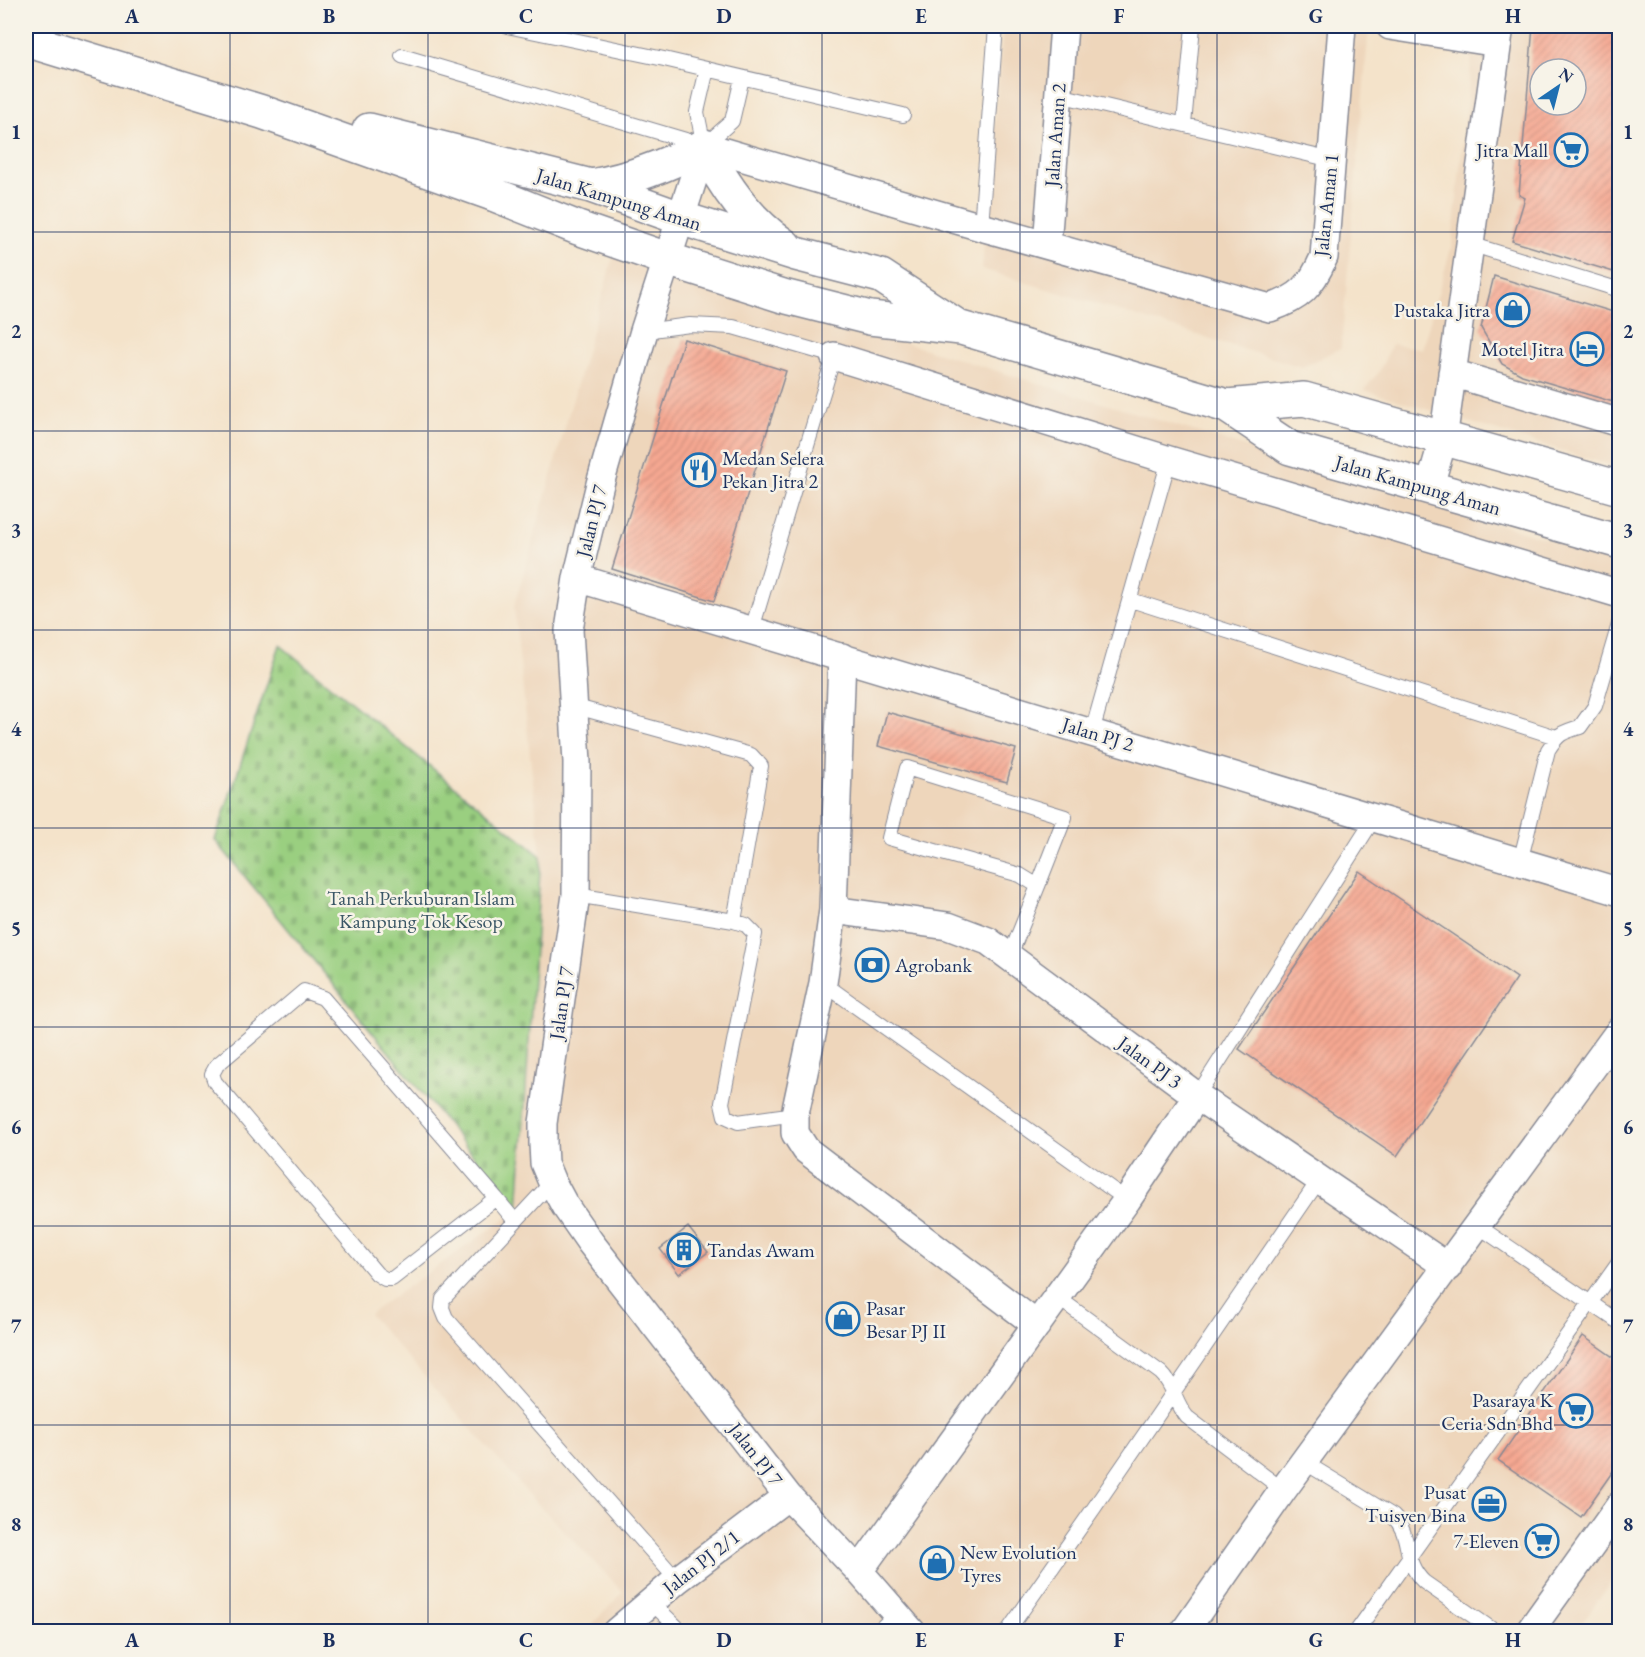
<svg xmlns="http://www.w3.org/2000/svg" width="1645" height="1657" font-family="'EB Garamond',serif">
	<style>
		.built { fill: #eed6bb; fill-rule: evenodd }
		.cemetery { fill: url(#cemetery-stones); stroke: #5a7f6f; stroke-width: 1.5 }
		.building { fill: url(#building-hatch); fill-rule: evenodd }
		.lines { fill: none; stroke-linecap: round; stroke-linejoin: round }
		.lane-casing { stroke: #888994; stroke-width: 16 }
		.street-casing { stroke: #888994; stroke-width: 30 }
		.secondary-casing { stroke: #888994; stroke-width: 36 }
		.lane { stroke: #fff; stroke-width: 14 }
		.street { stroke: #fff; stroke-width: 27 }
		.secondary { stroke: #fff; stroke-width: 33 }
		.grid { fill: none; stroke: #1b2f5e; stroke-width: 1.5; stroke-opacity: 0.55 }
		.labels { text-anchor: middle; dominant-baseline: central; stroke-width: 5; stroke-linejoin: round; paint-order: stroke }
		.street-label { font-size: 20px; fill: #1b2f5e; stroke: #f7f3e8 }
		.poi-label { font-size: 20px; fill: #1b2f5e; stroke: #f7f3e8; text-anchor: end }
		.park-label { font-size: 20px; fill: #3b5766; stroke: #f7f3e8 }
		.neatline { fill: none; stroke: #1b2f5e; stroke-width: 2 }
		.grid-label { font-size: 20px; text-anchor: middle; font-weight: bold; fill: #1b2f5e }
	</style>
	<defs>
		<pattern id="cemetery-stones" width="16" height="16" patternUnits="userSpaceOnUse" patternTransform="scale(1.5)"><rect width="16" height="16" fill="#9acf80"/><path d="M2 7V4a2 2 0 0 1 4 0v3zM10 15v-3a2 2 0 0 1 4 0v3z" fill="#84b271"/></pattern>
		<pattern id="building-hatch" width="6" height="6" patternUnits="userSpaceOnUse" patternTransform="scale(1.5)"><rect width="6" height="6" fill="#f5a791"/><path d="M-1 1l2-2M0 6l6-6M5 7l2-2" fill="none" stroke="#d1907f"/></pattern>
	</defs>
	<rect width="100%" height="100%" fill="#f7f3e8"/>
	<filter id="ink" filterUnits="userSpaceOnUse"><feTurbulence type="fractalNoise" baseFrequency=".0167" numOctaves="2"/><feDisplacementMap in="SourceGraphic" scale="12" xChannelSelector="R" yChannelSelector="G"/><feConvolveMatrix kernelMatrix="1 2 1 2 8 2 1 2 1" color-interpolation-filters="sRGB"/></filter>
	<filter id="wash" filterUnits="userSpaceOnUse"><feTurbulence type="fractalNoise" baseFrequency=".008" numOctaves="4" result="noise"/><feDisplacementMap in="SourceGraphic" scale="24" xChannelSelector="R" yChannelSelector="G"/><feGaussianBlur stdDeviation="1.35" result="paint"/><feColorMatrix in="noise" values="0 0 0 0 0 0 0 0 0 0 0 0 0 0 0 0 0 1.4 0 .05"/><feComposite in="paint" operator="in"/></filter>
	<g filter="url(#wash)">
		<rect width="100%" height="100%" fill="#f4e3ca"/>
		<path class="built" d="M 1003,26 L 1369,26 L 1341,348 L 1302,367 L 982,269 Z
			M 1475,26 L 1619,26 L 1619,468 L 1364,390 L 1379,372 L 1392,344 L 1422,349 L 1452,245 ZM 1540,69 L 1576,69 L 1576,105 L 1540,105 Z
			M 614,254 L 1619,561 L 1620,1570 L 1576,1631 L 586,1631 L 623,1592 L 535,1501 L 369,1314 L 518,1210 L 541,856 L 514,607 Z"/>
		<path class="cemetery" d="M 280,645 L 541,856 L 518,1210 L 215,840 Z"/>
		<g id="blocks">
			<path class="building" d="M 1533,26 L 1620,26 L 1620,274 L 1512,241 L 1525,198 L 1519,195 ZM 1540,69 L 1576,69 L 1576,105 L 1540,105 Z
				M 1494,276 L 1620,314 L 1620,404 L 1522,375 L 1502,364 L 1481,328 Z
				M 684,339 L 786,371 L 714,601 L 612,569 Z
				M 887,712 L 1016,749 L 1007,782 L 878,746 Z
				M 1359,871 L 1517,978 L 1397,1156 L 1239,1049 Z
				M 688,1227 L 708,1252 L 679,1274 L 660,1249 Z
				M 1583,1336 L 1620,1362 L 1620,1461 L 1581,1517 L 1498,1460 Z"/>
		</g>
	</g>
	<g filter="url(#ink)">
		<use href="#blocks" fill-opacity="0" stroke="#888994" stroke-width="1.5"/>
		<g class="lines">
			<g class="lane-casing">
				<path id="lane" d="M 507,26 L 664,59 L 903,115
					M 402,56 L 699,144
					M 1059,95 L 1332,160
					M 1184,124 L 1193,26
					M 704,146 L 732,121 L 742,78
					M 704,146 L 697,112 L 707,69
					M 981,227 L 996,26
					M 1470,244 L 1620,290
					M 644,331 L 690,325 L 733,327 L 834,356 L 752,629
					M 1131,600 L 1556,737
					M 573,706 L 751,755 L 761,766 L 734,921
					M 1092,732 L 1169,460
					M 1520,862 L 1548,750 C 1558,734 1562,732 1580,727 L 1595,706 L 1620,621
					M 576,895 L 734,921 L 746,925 L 755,934 L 722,1103 L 725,1116 L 738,1122 L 795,1114
					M 1009,958 L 1038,886 L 1020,875 L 889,838 L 907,768 L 1065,817 L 1038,886
					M 823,983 L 1127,1200
					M 1197,1096 L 1375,817
					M 552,1182 L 443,1299 L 442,1308 L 446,1318 L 677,1580
					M 496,1198 L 392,1279 L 385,1279 L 377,1274 L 215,1082 L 212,1074 L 217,1065 L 304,991 L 323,998 L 496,1198 L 515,1221
					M 1478,1226 L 1620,1323
					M 1057,1297 L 1161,1373 C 1174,1385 1175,1403 1187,1417 L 1283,1490
					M 1304,1462 L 1393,1516 C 1413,1536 1401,1560 1424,1582 L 1496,1632
					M 651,1602 L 682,1632
					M 877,1632 L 896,1614
					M 1007,1632 L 1094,1508 L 1319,1180
					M 1356,1632 L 1620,1261"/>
			</g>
			<g class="street-casing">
				<path id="street" d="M 1390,26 L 1498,43
					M 1047,245 L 1064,26
					M 834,356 L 1169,460 L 1620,594
					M 1452,373 L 1620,423
					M 1429,489 L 1443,440 L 1500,26
					M 577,578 L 1620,892
					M 842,657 L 833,910 L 823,983 L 795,1114 L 795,1133 L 806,1150 L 1037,1325
					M 833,910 L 948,926 L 988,941 L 1197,1096 L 1448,1267
					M 859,1571 L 1127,1200 L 1197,1096
					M 616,1632 L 677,1580 L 788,1496
					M 912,1632 L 859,1571 L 788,1496 L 590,1242 L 565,1206 L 552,1182 L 544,1163 L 543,1144 L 543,1123 L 576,895 L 577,762 L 569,630 L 577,578 L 600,484 L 644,331 L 704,146 L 981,227 L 1270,308 C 1300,298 1311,287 1324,257 L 1342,26
					M 1184,1632 L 1283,1490 L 1620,1030
					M 1529,1632 L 1620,1505"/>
			</g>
			<g class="secondary-casing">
				<path id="secondary" d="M 26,40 L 262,112 L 490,193 L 578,228 L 667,259 L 783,296 L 870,318 L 961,328 L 1227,406 L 1290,448 L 1620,542
					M 369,130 L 591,186 L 680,218 L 796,254 L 881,276 L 954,324
					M 591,186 C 632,179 668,165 704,146 C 723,185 748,221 785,246
					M 1227,406 L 1304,399 L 1620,488"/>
			</g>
			<use href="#lane" class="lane"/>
			<use href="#street" class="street"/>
			<use href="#secondary" class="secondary"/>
		</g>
	</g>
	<path class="grid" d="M 230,26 L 230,1632M 428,26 L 428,1632M 625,26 L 625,1632M 822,26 L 822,1632M 1020,26 L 1020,1632M 1217,26 L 1217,1632M 1415,26 L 1415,1632M 26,232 L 1620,232M 26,431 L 1620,431M 26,630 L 1620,630M 26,828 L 1620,828M 26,1027 L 1620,1027M 26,1226 L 1620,1226M 26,1425 L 1620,1425"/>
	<defs>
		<g id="supermarket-ring" transform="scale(1.725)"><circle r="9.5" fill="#f7f3e8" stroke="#1f6fb2" stroke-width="1.5"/><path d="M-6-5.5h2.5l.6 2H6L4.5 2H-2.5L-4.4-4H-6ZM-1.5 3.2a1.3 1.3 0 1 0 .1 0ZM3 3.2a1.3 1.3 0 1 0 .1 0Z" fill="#1f6fb2"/></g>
		<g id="shop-ring" transform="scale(1.725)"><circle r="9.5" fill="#f7f3e8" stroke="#1f6fb2" stroke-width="1.5"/><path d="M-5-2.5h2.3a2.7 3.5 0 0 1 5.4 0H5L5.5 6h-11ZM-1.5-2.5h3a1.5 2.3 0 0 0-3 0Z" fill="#1f6fb2"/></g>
		<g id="hotel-ring" transform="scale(1.725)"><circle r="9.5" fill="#f7f3e8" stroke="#1f6fb2" stroke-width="1.5"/><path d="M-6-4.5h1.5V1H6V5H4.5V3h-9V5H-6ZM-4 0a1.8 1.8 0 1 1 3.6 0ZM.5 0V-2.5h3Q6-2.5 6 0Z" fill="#1f6fb2"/></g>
		<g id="restaurant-ring" transform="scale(1.725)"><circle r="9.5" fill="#f7f3e8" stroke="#1f6fb2" stroke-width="1.5"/><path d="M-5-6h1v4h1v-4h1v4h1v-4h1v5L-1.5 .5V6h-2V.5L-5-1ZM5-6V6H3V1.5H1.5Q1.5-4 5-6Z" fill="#1f6fb2"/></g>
		<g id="bank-ring" transform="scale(1.725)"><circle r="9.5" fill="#f7f3e8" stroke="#1f6fb2" stroke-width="1.5"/><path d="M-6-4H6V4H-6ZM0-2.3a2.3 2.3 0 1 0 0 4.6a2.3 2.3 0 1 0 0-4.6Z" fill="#1f6fb2"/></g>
		<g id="building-ring" transform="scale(1.725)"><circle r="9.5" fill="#f7f3e8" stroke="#1f6fb2" stroke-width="1.5"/><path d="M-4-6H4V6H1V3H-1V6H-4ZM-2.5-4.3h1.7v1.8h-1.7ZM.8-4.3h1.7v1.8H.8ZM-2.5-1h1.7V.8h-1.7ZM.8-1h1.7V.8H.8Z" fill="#1f6fb2"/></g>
		<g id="office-ring" transform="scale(1.725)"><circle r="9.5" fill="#f7f3e8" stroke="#1f6fb2" stroke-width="1.5"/><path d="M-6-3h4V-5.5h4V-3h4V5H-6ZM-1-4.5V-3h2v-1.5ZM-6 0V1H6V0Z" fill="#1f6fb2"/></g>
	</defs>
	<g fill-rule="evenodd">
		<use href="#supermarket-ring" x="1571" y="150"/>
		<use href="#shop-ring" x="1513" y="310"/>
		<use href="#hotel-ring" x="1587" y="349"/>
		<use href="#restaurant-ring" x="699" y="470"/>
		<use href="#bank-ring" x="872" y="965"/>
		<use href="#building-ring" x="684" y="1250"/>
		<use href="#shop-ring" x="843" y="1319"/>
		<use href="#supermarket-ring" x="1576" y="1411"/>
		<use href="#office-ring" x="1489" y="1504"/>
		<use href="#supermarket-ring" x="1542" y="1541"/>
		<use href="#shop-ring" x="937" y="1563"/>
	</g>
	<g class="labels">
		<g class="street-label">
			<text transform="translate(1055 135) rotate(-86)">Jalan Aman 2</text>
			<text transform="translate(619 199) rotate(17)">Jalan Kampung Aman</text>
			<text transform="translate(1326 205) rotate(-84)">Jalan Aman 1</text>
			<text transform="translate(1418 485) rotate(16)">Jalan Kampung Aman</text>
			<text transform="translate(591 521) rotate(-76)">Jalan PJ 7</text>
			<text transform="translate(1098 734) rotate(17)">Jalan PJ 2</text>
			<text transform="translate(561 1003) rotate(-82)">Jalan PJ 7</text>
			<text transform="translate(1150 1062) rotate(36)">Jalan PJ 3</text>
			<text transform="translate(756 1454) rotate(52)">Jalan PJ 7</text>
			<text transform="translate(701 1562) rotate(-38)">Jalan PJ 2/1</text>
		</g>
		<g class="poi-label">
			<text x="1548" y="150">Jitra Mall</text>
			<text x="1490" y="310">Pustaka Jitra</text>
			<text x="1564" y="349">Motel Jitra</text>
			<text x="722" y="458" text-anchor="start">Medan Selera<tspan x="722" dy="23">Pekan Jitra 2</tspan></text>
			<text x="895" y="965" text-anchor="start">Agrobank</text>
			<text x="707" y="1250" text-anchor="start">Tandas Awam</text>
			<text x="866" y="1308" text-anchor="start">Pasar<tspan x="866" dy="23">Besar PJ II</tspan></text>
			<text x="1553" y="1400">Pasaraya K<tspan x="1553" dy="23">Ceria Sdn Bhd</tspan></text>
			<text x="1466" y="1492">Pusat<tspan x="1466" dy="23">Tuisyen Bina</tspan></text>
			<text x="1519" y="1541">7-Eleven</text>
			<text x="960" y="1552" text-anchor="start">New Evolution<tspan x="960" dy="23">Tyres</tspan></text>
		</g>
		<g class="park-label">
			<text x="421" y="898">Tanah Perkuburan Islam<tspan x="421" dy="23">Kampung Tok Kesop</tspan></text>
		</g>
	</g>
	<rect width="1645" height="1657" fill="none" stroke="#f7f3e8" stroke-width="66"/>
	<g transform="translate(1558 87) rotate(35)"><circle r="28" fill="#f7f3e8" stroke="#9fa5b1" stroke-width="1.5"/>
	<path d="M0-4.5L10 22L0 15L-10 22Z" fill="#1f6fb2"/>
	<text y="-9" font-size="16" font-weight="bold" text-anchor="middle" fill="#1b2f5e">N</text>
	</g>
	<rect x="33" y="33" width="1579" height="1591" class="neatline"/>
	<g class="grid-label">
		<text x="132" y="23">A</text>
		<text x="329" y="23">B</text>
		<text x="526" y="23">C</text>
		<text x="724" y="23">D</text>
		<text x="921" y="23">E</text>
		<text x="1119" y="23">F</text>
		<text x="1316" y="23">G</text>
		<text x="1513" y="23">H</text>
		<text x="16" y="139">1</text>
		<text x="1628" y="139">1</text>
		<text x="16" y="338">2</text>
		<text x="1628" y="338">2</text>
		<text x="16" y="537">3</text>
		<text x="1628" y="537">3</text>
		<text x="16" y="736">4</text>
		<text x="1628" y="736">4</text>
		<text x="16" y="935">5</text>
		<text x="1628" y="935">5</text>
		<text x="16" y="1134">6</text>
		<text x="1628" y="1134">6</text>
		<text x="16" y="1333">7</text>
		<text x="1628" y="1333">7</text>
		<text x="16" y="1531">8</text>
		<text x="1628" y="1531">8</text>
		<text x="132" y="1647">A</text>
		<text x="329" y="1647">B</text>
		<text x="526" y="1647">C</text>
		<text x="724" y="1647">D</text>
		<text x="921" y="1647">E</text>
		<text x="1119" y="1647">F</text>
		<text x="1316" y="1647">G</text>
		<text x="1513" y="1647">H</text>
	</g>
</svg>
